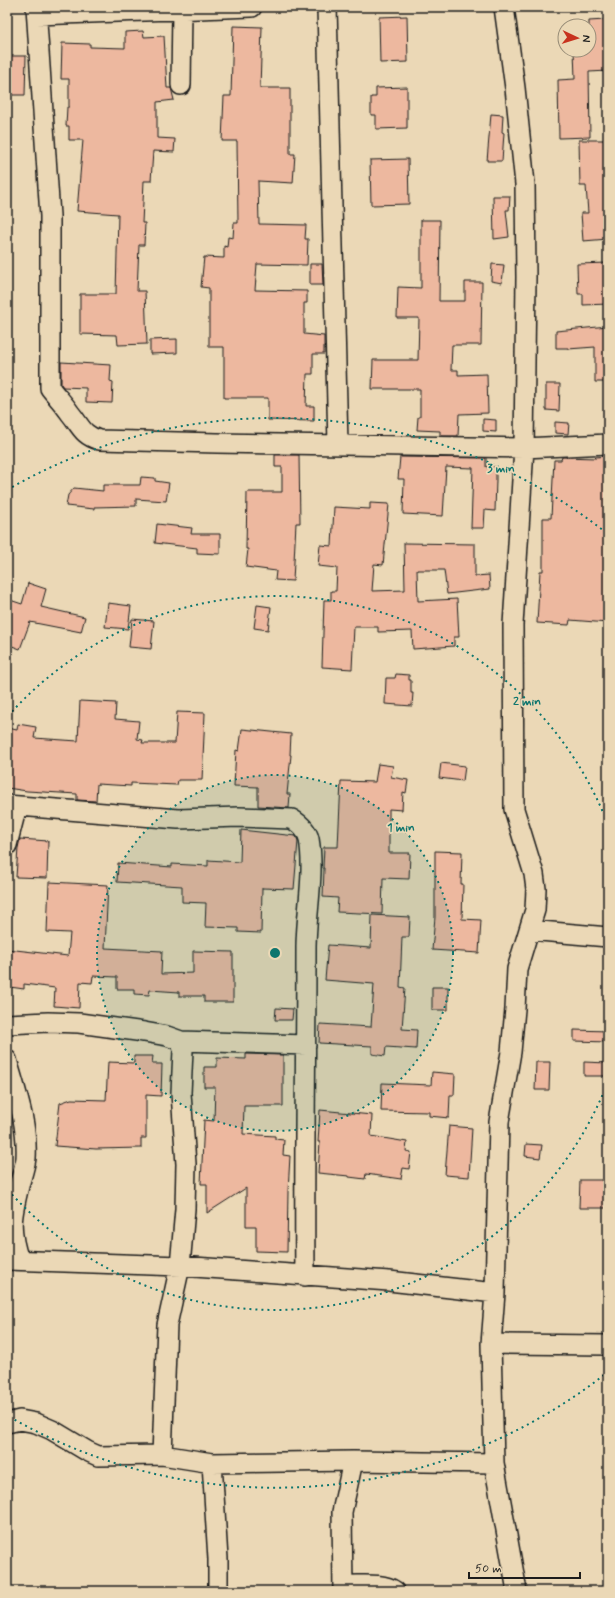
<svg xmlns="http://www.w3.org/2000/svg" width="615" height="1598" font-family="Mynerve,sans-serif">
	<style>
		.building { fill: #edb89f; stroke: #1c1c1c }
		.lines { fill: none; stroke-linecap: round; stroke-linejoin: round }
		.minor-casing { stroke: #1c1c1c; stroke-width: 22 }
		.minor { stroke: #ebd8b6; stroke-width: 19 }
		.ring { fill: none; stroke: #0f766e; stroke-width: 2; stroke-dasharray: 2 4 }
		.centre { fill: #0f766e; stroke: #ebd8b6; stroke-width: 2 }
		.ring-label { font-size: 12px; text-anchor: middle; font-weight: bold; fill: #0f766e; stroke: #ebd8b6; stroke-width: 3.5; stroke-linejoin: round; paint-order: stroke }
	</style>
	<rect width="100%" height="100%" fill="#ebd8b6"/>
	<filter id="ink" filterUnits="userSpaceOnUse"><feTurbulence type="fractalNoise" baseFrequency=".025" numOctaves="2"/><feDisplacementMap in="SourceGraphic" scale="8" xChannelSelector="R" yChannelSelector="G"/><feConvolveMatrix kernelMatrix="1 2 1 2 8 2 1 2 1" color-interpolation-filters="sRGB"/></filter>
	<g filter="url(#ink)">
		<path class="building" d="M 407,16 L 408,62 L 380,63 L 379,17 Z
			M 605,20 L 608,71 L 589,72 L 590,137 L 559,138 L 558,80 L 575,79 L 574,50 L 589,50 L 589,21 Z
			M 233,26 L 262,27 L 260,88 L 290,88 L 290,154 L 295,154 L 293,183 L 258,181 L 259,224 L 306,225 L 305,239 L 308,239 L 307,265 L 257,264 L 255,290 L 307,291 L 307,303 L 304,303 L 304,334 L 324,336 L 324,354 L 313,354 L 313,374 L 307,374 L 306,406 L 314,406 L 314,421 L 268,420 L 268,398 L 224,398 L 224,347 L 209,347 L 209,288 L 201,287 L 204,257 L 224,258 L 224,246 L 227,247 L 228,237 L 233,238 L 234,223 L 238,223 L 237,141 L 222,141 L 224,96 L 231,96 Z
			M 143,31 L 144,37 L 164,36 L 167,88 L 171,88 L 174,100 L 157,102 L 157,138 L 175,139 L 174,152 L 153,151 L 151,181 L 144,181 L 142,223 L 145,223 L 144,245 L 139,245 L 137,291 L 145,291 L 147,344 L 118,345 L 117,335 L 80,334 L 80,294 L 116,294 L 118,214 L 77,211 L 83,140 L 69,140 L 69,126 L 66,126 L 67,107 L 69,107 L 69,79 L 61,79 L 62,43 L 90,44 L 90,47 L 125,48 L 125,32 Z
			M 9,56 L 26,56 L 25,95 L 8,95 Z
			M 407,87 L 407,128 L 376,129 L 376,115 L 371,115 L 371,97 L 376,97 L 376,88 Z
			M 491,114 L 503,115 L 502,132 L 504,133 L 502,161 L 487,161 Z
			M 579,140 L 608,140 L 608,239 L 583,241 L 581,213 L 588,213 L 586,186 L 580,186 Z
			M 408,159 L 409,204 L 371,205 L 370,160 Z
			M 493,196 L 510,196 L 509,210 L 506,210 L 509,237 L 494,239 Z
			M 421,220 L 440,220 L 439,301 L 465,301 L 465,282 L 482,282 L 481,345 L 452,345 L 451,370 L 458,370 L 458,375 L 487,374 L 488,413 L 459,414 L 458,436 L 440,436 L 440,431 L 417,430 L 418,417 L 420,417 L 420,389 L 372,389 L 373,360 L 418,360 L 419,318 L 397,318 L 398,287 L 421,288 Z
			M 608,263 L 608,304 L 583,305 L 583,294 L 578,294 L 577,264 Z
			M 310,264 L 322,264 L 323,285 L 310,285 Z
			M 492,264 L 504,265 L 502,283 L 491,281 Z
			M 608,326 L 608,382 L 595,382 L 595,347 L 568,349 L 568,348 L 556,348 L 556,331 Z
			M 177,339 L 177,353 L 150,354 L 150,340 Z
			M 61,362 L 111,365 L 110,381 L 113,382 L 112,403 L 86,402 L 86,388 L 63,387 L 61,384 Z
			M 546,384 L 560,384 L 559,411 L 546,410 Z
			M 483,419 L 496,420 L 496,432 L 483,431 Z
			M 555,422 L 569,423 L 568,434 L 555,433 Z
			M 275,455 L 299,455 L 300,523 L 296,523 L 293,581 L 275,580 L 276,571 L 246,567 L 248,549 L 246,549 L 247,492 L 282,492 L 282,467 L 275,467 Z
			M 608,456 L 608,623 L 570,620 L 569,625 L 537,623 L 540,571 L 543,571 L 543,518 L 551,518 L 554,460 L 561,460 L 562,457 L 596,458 L 595,457 Z
			M 400,457 L 486,458 L 486,467 L 496,467 L 496,480 L 495,511 L 485,510 L 484,528 L 471,528 L 473,468 L 446,467 L 443,516 L 403,514 L 404,479 L 398,479 Z
			M 141,477 L 155,478 L 155,481 L 169,483 L 166,501 L 136,499 L 136,506 L 94,507 L 94,509 L 66,506 L 68,495 L 74,488 L 103,491 L 103,485 L 140,485 Z
			M 370,503 L 389,504 L 383,565 L 374,564 L 372,591 L 405,590 L 404,543 L 475,544 L 475,576 L 489,575 L 490,589 L 447,594 L 444,570 L 417,570 L 418,601 L 457,599 L 459,637 L 454,637 L 454,646 L 413,649 L 412,631 L 378,632 L 378,627 L 354,627 L 352,669 L 322,667 L 324,600 L 331,600 L 331,591 L 336,591 L 337,568 L 318,566 L 320,545 L 332,546 L 334,507 L 370,509 Z
			M 157,524 L 192,528 L 191,534 L 220,534 L 220,554 L 197,553 L 197,548 L 155,543 Z
			M 28,583 L 46,589 L 41,607 L 85,617 L 81,632 L 30,622 L 20,649 L 7,644 L 7,599 L 22,604 Z
			M 108,603 L 131,606 L 128,629 L 105,627 Z
			M 257,605 L 271,607 L 268,630 L 254,628 Z
			M 132,619 L 154,621 L 151,649 L 129,647 Z
			M 396,674 L 409,675 L 409,680 L 411,680 L 411,693 L 413,693 L 412,706 L 385,704 L 386,678 L 395,678 Z
			M 80,701 L 116,703 L 115,719 L 139,721 L 137,739 L 143,740 L 142,743 L 175,743 L 177,712 L 205,713 L 202,780 L 178,780 L 177,785 L 131,783 L 131,786 L 97,784 L 96,801 L 77,800 L 77,794 L 27,791 L 7,788 L 7,728 L 17,730 L 18,724 L 36,727 L 34,738 L 78,741 Z
			M 242,729 L 291,734 L 290,755 L 291,755 L 287,794 L 290,794 L 289,808 L 258,806 L 258,787 L 234,786 L 236,750 L 239,751 Z
			M 441,763 L 465,766 L 463,781 L 439,778 Z
			M 378,764 L 393,766 L 391,777 L 408,780 L 406,793 L 403,792 L 402,810 L 389,809 L 389,853 L 410,853 L 409,879 L 383,878 L 382,914 L 337,912 L 338,898 L 323,897 L 324,868 L 323,868 L 324,847 L 338,847 L 341,781 L 375,782 Z
			M 241,830 L 296,836 L 298,841 L 294,889 L 262,888 L 261,933 L 238,932 L 238,928 L 205,927 L 206,903 L 182,902 L 182,886 L 117,882 L 118,863 L 172,867 L 172,864 L 208,866 L 208,860 L 240,862 Z
			M 20,839 L 48,841 L 47,878 L 16,877 L 18,848 Z
			M 435,851 L 462,852 L 461,884 L 463,884 L 462,919 L 481,920 L 479,953 L 432,950 L 435,917 Z
			M 49,882 L 108,885 L 105,948 L 162,951 L 161,974 L 193,973 L 193,951 L 233,952 L 233,1002 L 204,1002 L 204,996 L 179,996 L 179,992 L 150,990 L 149,995 L 134,994 L 134,989 L 117,989 L 117,977 L 93,976 L 92,983 L 80,982 L 79,1008 L 54,1006 L 55,988 L 24,984 L 24,989 L 10,987 L 11,980 L 7,979 L 7,949 L 68,956 L 70,933 L 47,932 Z
			M 372,915 L 410,917 L 409,937 L 402,937 L 400,987 L 405,988 L 402,1029 L 417,1030 L 416,1049 L 386,1047 L 385,1056 L 372,1054 L 372,1046 L 319,1043 L 320,1024 L 371,1027 L 374,984 L 325,980 L 328,945 L 371,948 Z
			M 432,987 L 448,987 L 448,1010 L 432,1010 Z
			M 276,1008 L 293,1009 L 292,1020 L 275,1020 Z
			M 574,1030 L 608,1031 L 608,1042 L 574,1041 Z
			M 246,1054 L 283,1055 L 283,1106 L 244,1106 L 243,1134 L 275,1136 L 275,1139 L 284,1140 L 283,1155 L 290,1156 L 288,1191 L 287,1252 L 256,1251 L 256,1226 L 246,1226 L 246,1188 L 207,1213 L 207,1184 L 201,1184 L 204,1120 L 214,1121 L 215,1087 L 204,1087 L 204,1067 L 217,1067 L 217,1058 L 246,1059 Z
			M 134,1056 L 153,1056 L 152,1064 L 162,1064 L 161,1096 L 146,1095 L 146,1138 L 141,1138 L 141,1148 L 96,1149 L 55,1146 L 60,1103 L 71,1099 L 106,1100 L 108,1062 L 134,1063 Z
			M 536,1062 L 550,1062 L 549,1090 L 535,1090 Z
			M 584,1062 L 608,1063 L 608,1076 L 584,1076 Z
			M 432,1072 L 455,1074 L 454,1095 L 450,1095 L 449,1118 L 429,1116 L 429,1112 L 381,1111 L 382,1083 L 431,1085 Z
			M 320,1110 L 372,1115 L 371,1136 L 407,1142 L 406,1151 L 411,1152 L 409,1169 L 403,1168 L 401,1179 L 366,1174 L 365,1179 L 349,1177 L 349,1176 L 318,1173 L 320,1142 L 318,1142 Z
			M 449,1126 L 472,1128 L 469,1177 L 445,1175 Z
			M 526,1144 L 542,1145 L 540,1158 L 525,1156 Z
			M 580,1180 L 606,1180 L 606,1208 L 579,1208 Z"/>
		<g class="lines">
			<g class="minor-casing">
				<path id="minor" d="M 36,7 L 50,216 L 50,388 C 57,397 64,404 70,413 C 81,426 82,435 99,440 L 217,443 L 524,448 L 608,444
					M 327,7 L 338,444
					M 504,7 L 515,88 L 525,184 L 526,277 L 524,448 L 513,625 L 514,809 L 534,874 L 536,889 L 535,910 L 517,969 L 515,1009 L 511,1052 L 499,1122 L 495,1293 L 491,1344 L 494,1463 L 517,1591
					M 37,15 L 252,7
					M 181,85 L 182,9
					M 7,805 L 178,819 L 239,817 L 292,819 C 300,824 307,830 309,839 C 315,873 306,914 306,948 C 306,1057 304,1166 305,1276
					M 7,845 L 17,806
					M 529,930 L 608,937
					M 7,1024 L 48,1022 L 79,1023 L 144,1032 L 167,1036 L 181,1041 L 306,1045
					M 7,1060 C 16,1092 28,1124 26,1158 C 25,1166 22,1175 20,1182 C 12,1214 8,1228 19,1260
					M 7,1260 L 180,1266 L 389,1281 L 495,1293
					M 491,1344 L 608,1345
					M 7,1423 L 20,1420 L 36,1423 L 52,1430 L 87,1451 L 98,1456 L 162,1455 L 212,1463 L 353,1461 L 494,1463
					M 162,1455 L 167,1325 L 180,1266 L 185,1209 L 186,1164 L 181,1093 L 183,1050 L 181,1041
					M 212,1463 L 218,1559 L 218,1591
					M 344,1585 C 359,1586 382,1582 395,1591
					M 343,1591 L 342,1512 L 353,1461"/>
			</g>
			<use href="#minor" class="minor"/>
		</g>
	</g>
	<circle cx="275" cy="953" r="178" fill="#0f766e" fill-opacity=".12"/>
	<g class="ring">
		<circle cx="275" cy="953" r="178"/>
		<path d="M607 1084A357 357 0 0 1 8 1190M8 716A357 357 0 0 1 607 822"/>
		<path d="M604 1375A535 535 0 0 1 8 1416M7 490A535 535 0 0 1 604 531"/>
	</g>
	<circle cx="275" cy="953" r="6" class="centre"/>
	<g class="ring-label">
		<text x="501" y="472">3 min</text>
		<text x="527" y="705">2 min</text>
		<text x="401" y="831">1 min</text>
	</g>
	<rect width="615" height="1598" fill="none" stroke="#ebd8b6" stroke-width="24"/>
	<rect x="12" y="12" width="591" height="1574" fill="none" stroke="#1c1c1c" stroke-width="1.5" filter="url(#ink)"/>
	<g transform="translate(577 38) rotate(94)"><circle r="19" fill="#ebd8b6" stroke="#988d78"/>
	<path d="M0-3L7 15L0 10L-7 15Z" fill="#c8321e"/>
	<text y="-6" font-size="11" font-weight="bold" text-anchor="middle" fill="#1c1c1c">N</text>
	</g>
	<path d="M469 1572v6h111v-6" fill="none" stroke="#1c1c1c" stroke-width="2"/>
	<text x="475" y="1572" font-size="12" fill="#1c1c1c" stroke="#ebd8b6" stroke-width="3" paint-order="stroke">50 m</text>
</svg>
